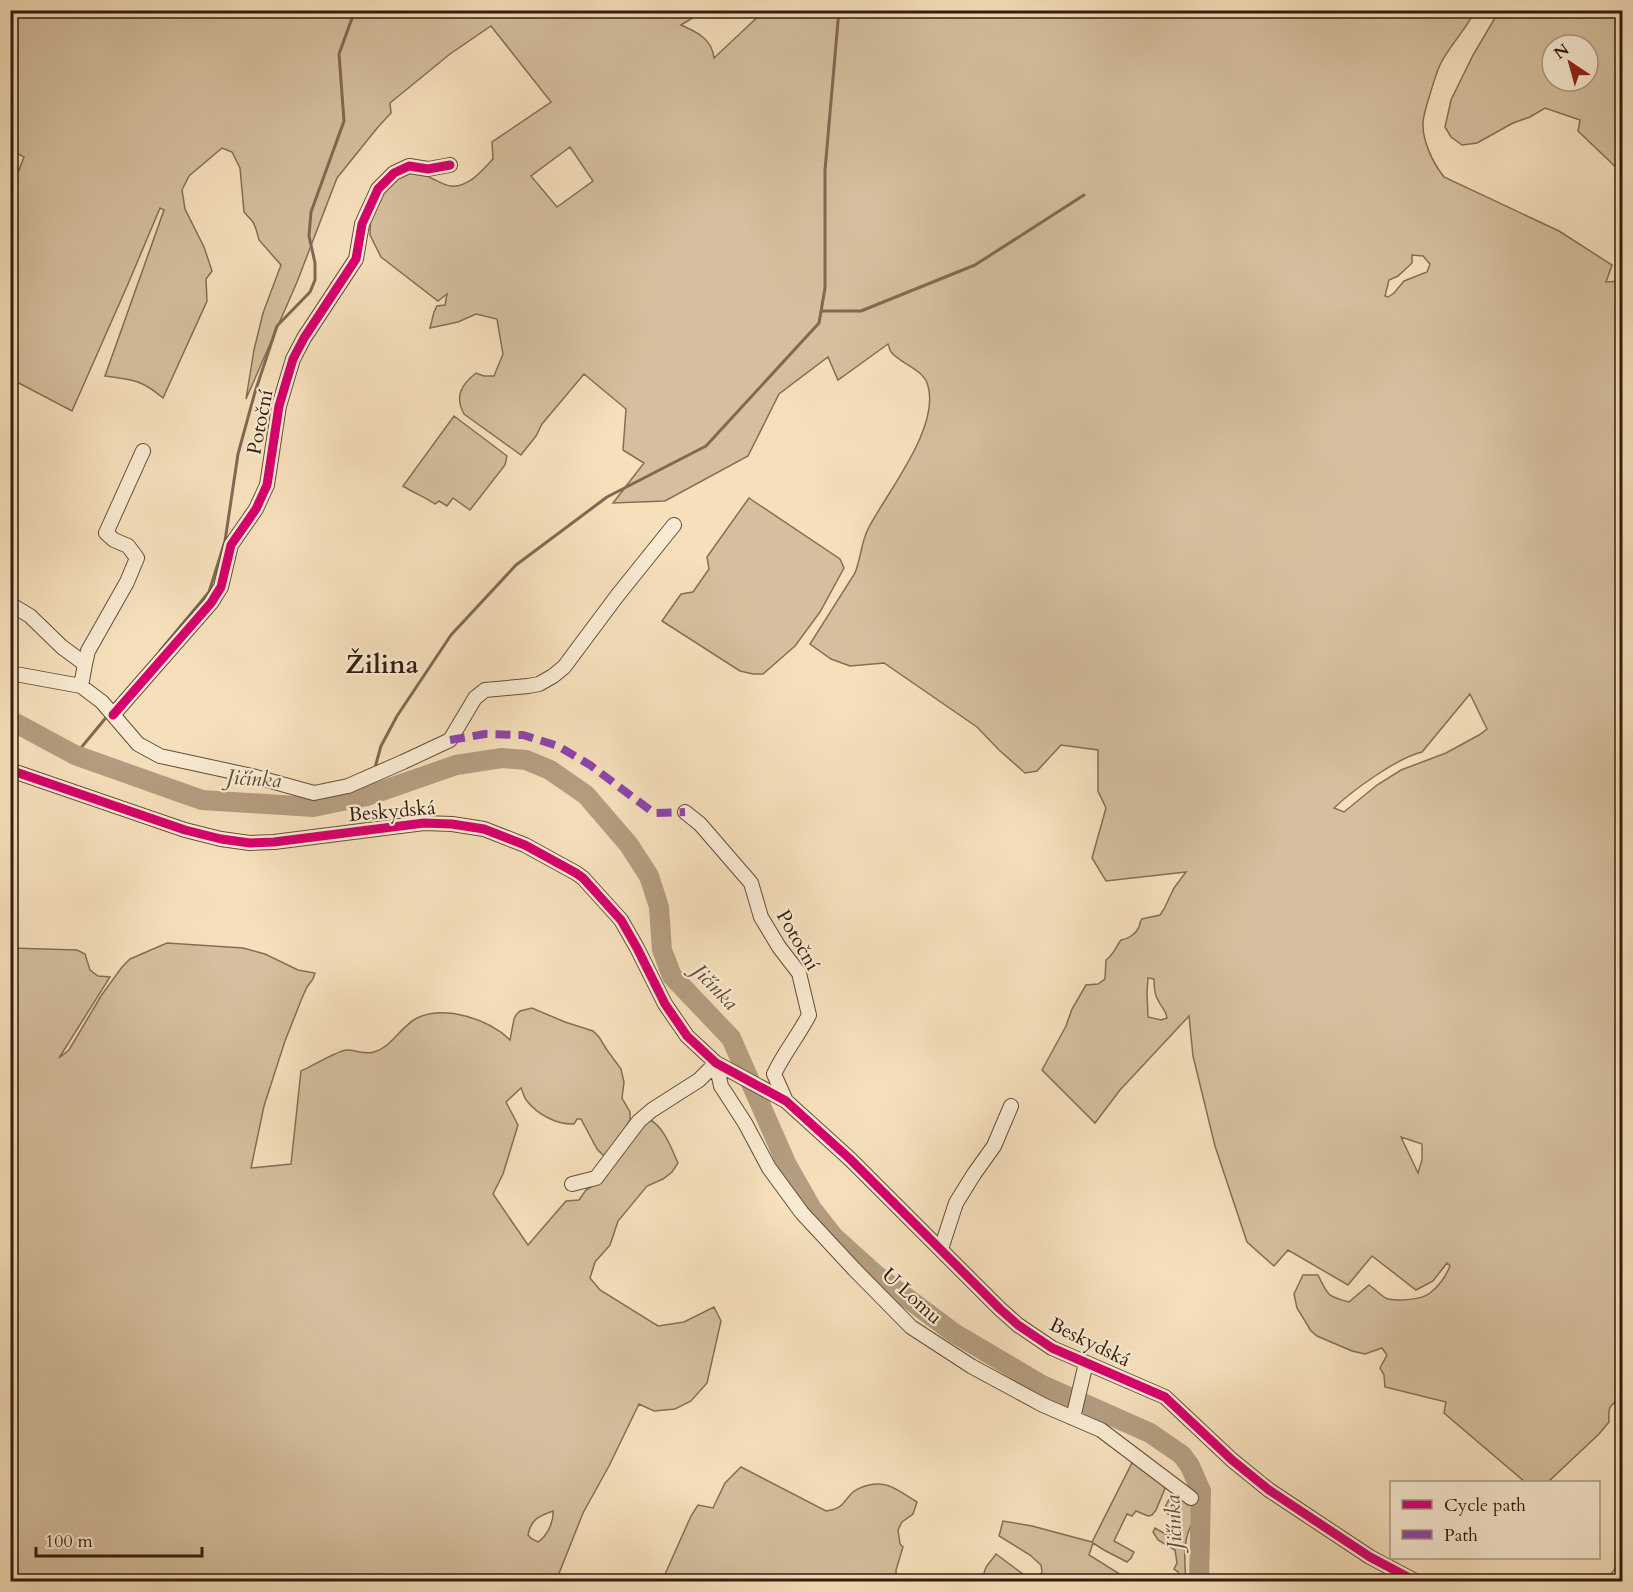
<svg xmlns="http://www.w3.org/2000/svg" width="1633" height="1592" font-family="Cardo,serif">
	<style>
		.green { fill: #d5bf9e; stroke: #846e56; stroke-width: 1.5; fill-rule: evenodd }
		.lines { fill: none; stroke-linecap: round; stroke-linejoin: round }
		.stream { stroke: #806952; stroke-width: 3 }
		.river { stroke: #b49d80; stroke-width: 20 }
		.minor-casing { stroke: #644d39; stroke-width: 16 }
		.minor { stroke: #f9ebd3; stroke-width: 14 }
		.quiet { stroke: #8e44ad; stroke-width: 8; stroke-dasharray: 15 8; stroke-linecap: butt }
		.cycleway-casing { stroke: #f9ebd3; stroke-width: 13 }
		.cycleway { stroke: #d6006c; stroke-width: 9 }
		.labels { text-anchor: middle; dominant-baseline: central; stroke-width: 4.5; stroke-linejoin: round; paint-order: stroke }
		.street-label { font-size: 20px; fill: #331c0d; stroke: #f9ebd3 }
		.water-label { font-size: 21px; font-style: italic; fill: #604935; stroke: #f9ebd3 }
		.district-label { font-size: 26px; font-weight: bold; fill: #331c0d; stroke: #f9ebd3 }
	</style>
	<rect width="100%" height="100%" fill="#f6e0bc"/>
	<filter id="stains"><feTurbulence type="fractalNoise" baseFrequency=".00333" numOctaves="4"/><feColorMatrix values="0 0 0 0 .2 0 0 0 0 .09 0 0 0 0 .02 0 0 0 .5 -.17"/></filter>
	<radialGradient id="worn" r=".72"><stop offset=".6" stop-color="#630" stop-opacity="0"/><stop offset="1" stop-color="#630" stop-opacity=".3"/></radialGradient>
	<path class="green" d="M 400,10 L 401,18 L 401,10 L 704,11 L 681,25 C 697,32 712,39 714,58 L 764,11 L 1475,11 C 1466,29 1452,43 1442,61 C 1437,70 1434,81 1431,91 C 1428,101 1424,112 1423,122 C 1422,141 1433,163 1444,177 L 1559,231 L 1612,265 L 1606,282 L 1622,281 L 1622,1397 C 1610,1406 1608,1405 1609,1422 L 1599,1434 L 1548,1482 L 1525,1482 L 1444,1413 L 1446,1402 L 1385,1387 L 1384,1375 L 1380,1368 L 1387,1355 L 1382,1348 L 1365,1354 L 1352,1351 L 1317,1336 L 1311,1331 L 1297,1308 L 1294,1294 L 1303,1275 L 1318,1275 C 1328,1295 1326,1296 1349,1302 L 1369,1285 C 1375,1289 1382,1297 1388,1299 C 1400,1301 1421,1300 1430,1293 C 1439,1286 1446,1276 1450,1266 L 1447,1263 L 1433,1281 L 1416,1290 L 1372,1256 L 1348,1285 L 1288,1250 L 1274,1266 L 1247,1242 L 1215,1146 L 1193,1056 L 1189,1016 L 1120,1090 L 1095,1123 L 1042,1070 L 1066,1026 L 1072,1009 L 1086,985 L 1098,984 L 1105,979 L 1106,960 C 1114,954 1115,948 1121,940 C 1128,939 1136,934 1139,927 C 1140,924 1140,921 1142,919 L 1160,915 L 1164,909 L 1174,888 L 1186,872 L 1106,881 L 1092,858 L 1106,808 L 1098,791 L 1098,750 L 1061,745 L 1037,771 L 1025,773 L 999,750 L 977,727 L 884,663 L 850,666 L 831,659 L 810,644 L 855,573 C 861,558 861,543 868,529 C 887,492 940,428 928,386 C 924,369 902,365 891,352 C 890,351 889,346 888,344 L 838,380 L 828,357 L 779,394 L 748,456 L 665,501 L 613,503 L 644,463 L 623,450 L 626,409 L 584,374 L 542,424 L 536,436 L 521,455 L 464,414 C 454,396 462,384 476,373 L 484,376 L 494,376 L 503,354 L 497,319 L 476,314 L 458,322 L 430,328 L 434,312 L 437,306 L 445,305 L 447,294 L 438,301 L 381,257 L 370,235 L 371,207 L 396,174 C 410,171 421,172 433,179 C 438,181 445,186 451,186 C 468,188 483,170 493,159 L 492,142 L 551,102 L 491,26 L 450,54 L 390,103 L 391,113 L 378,127 L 337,178 L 297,282 L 246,399 L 254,350 L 263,313 L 281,265 L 259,240 L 256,229 L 253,222 L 244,212 L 240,168 L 232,152 L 222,148 L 189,176 L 182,190 L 185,209 L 204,247 L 212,271 L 206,279 L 207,301 L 163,398 C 141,379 132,380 105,376 L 164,210 L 160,208 L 128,284 L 72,411 L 11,379 L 11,191 L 24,157 L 11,150 L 10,11 ZM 570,147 L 593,181 L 557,207 L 531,176 ZM 1412,255 L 1423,256 L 1430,264 L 1427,272 L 1404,281 L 1394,293 L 1388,297 L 1385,296 L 1389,280 L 1398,276 L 1412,263 ZM 1470,694 L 1487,729 L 1479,735 L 1446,753 L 1401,770 L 1377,785 L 1344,812 L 1334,808 C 1353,790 1397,758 1422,752 ZM 1148,978 L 1154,979 C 1154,986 1154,994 1158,1000 C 1161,1007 1166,1010 1167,1018 L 1161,1020 L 1148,1017 L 1147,993 ZM 1401,1137 L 1422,1144 L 1422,1160 L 1418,1173 Z
		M 1499,11 L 1622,11 L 1622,173 L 1578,131 L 1580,120 L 1545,108 L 1530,117 L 1513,123 L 1477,143 L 1462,145 L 1451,137 L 1445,127 L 1451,100 L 1473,55 ZM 1552,45 L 1588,45 L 1588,81 L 1552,81 Z
		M 454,416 L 507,456 L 505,465 L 470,510 L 453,498 L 447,506 L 439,501 L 435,504 C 425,497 414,493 403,486 Z
		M 749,498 L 840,559 L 844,568 L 820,612 L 795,646 L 763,674 L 753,674 L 740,671 L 662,621 L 681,594 L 693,592 L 709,569 L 707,557 Z
		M 167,943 L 243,948 L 265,954 L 298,970 L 315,973 L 313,979 L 307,987 L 302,998 L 285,1041 L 264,1106 L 251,1168 L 291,1164 L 301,1071 C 311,1067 338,1050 347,1050 C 355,1050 366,1055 374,1052 C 392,1047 401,1026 417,1018 C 445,1005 489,1019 510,1040 L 514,1019 L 516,1015 L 520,1011 L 532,1008 L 565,1022 L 593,1031 L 599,1037 L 607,1050 L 621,1069 L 624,1082 L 622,1098 L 630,1112 L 630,1120 L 606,1158 L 597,1149 L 581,1119 L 577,1119 L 574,1124 C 557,1125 537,1114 527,1101 C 524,1098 523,1092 521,1088 L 506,1102 L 518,1125 L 503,1174 L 493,1194 L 528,1245 L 566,1201 L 579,1200 L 586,1190 L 594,1185 L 631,1134 L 649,1119 C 665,1128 671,1148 678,1163 L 672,1172 L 663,1179 L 647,1186 L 618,1221 L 610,1245 L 595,1262 L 590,1278 L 600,1290 L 658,1326 L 684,1322 L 714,1307 L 721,1321 L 707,1383 L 691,1401 L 675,1409 L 654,1411 L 639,1404 L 609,1466 L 583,1513 L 556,1581 L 11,1582 L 11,948 L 77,950 L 85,954 L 90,970 L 98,976 L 110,977 L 59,1058 L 69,1050 L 101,996 L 122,967 L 130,959 ZM 553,1511 C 554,1522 547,1536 538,1542 L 532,1539 L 528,1535 C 531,1519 539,1516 553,1511 Z
		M 1134,1459 L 1166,1486 L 1156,1510 L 1152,1515 L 1148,1516 L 1136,1511 L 1132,1516 L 1127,1514 L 1114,1541 L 1134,1552 L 1131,1558 L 1127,1562 L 1104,1550 L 1093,1543 L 1089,1555 L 1123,1576 L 1129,1581 L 981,1582 L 986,1567 L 996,1554 L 1031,1580 L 1038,1579 L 1042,1572 L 1041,1565 L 1030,1555 L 999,1536 L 1003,1521 L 1032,1526 L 1092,1542 Z
		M 741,1467 L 826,1511 C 843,1509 842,1503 852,1493 C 856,1489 860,1488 865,1486 C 888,1479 898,1491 917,1502 L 913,1514 L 902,1522 L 898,1530 L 900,1544 L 903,1547 L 896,1570 L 896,1581 L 662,1581 L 691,1516 L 698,1505 L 713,1508 L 725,1483 Z
		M 1174,1490 L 1193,1501 L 1197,1506 C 1196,1516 1191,1524 1188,1533 C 1183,1549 1185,1565 1186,1581 L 1179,1581 L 1178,1572 L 1174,1569 L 1177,1563 L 1175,1550 L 1158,1540 L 1153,1532 L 1155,1528 L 1169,1536 L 1178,1520 L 1163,1511 Z"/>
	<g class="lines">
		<path class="stream" d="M 822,311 L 861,311 L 975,265 L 1084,195
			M 160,651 L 209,592 L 225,541 L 238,454 L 255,392 L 277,326 L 310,292 L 315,280 L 315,263 L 309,236 L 311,212 L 344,121 L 339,54 L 355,10
			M 75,755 L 109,714
			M 374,771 L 381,746 L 397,716 L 451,635 L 516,565 L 607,497 L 706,446 L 819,323 L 825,288 L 825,170 L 839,10
			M 367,796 L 372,780"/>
		<path class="river" d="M 10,720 L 75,755 L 202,800 L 313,807 L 367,796 L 456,765 L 502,758 L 526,760 L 550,770 L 586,795 L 629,845 L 649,876 L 659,907 L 662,950 L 672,976 L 731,1038 L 787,1165 L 812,1209 L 834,1237 L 875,1274 L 954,1333 L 1042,1385 L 1150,1433 L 1182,1455 L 1190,1466 L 1201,1491 L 1199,1582"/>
		<g class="minor-casing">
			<path id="minor" d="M 10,604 L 30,616 L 62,647 L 85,664 L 81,686
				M 85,664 L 88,651 L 127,582 L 137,558 L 128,546 L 114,540 L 106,533 L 143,451
				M 10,673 L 81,686 L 102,702 L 138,744 L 160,756 L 252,776 L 314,793 L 348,786 L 403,762 L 450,740 L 475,698 L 485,690 L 528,686 L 539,684 L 553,676 L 564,667 L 617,596 L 674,525
				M 113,715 L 211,603 L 221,587 L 231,545 L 256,509 L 267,485 L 279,406 L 293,359 L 304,338 L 356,259 L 362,224 L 378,189 L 394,173 L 409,166 L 428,169 L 450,165
				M 10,770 L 185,830 L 221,839 L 250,843 L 274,842 L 424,823 L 452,824 L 484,829 L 525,845 L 576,873 L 583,878 L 621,920 L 637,948 L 665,1004 L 687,1036 L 716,1063 L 786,1101 L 850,1159 L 1000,1309 L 1018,1325 L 1052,1348 L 1165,1397 L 1232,1460 L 1269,1490 L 1370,1557 L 1417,1582
				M 685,812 L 700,824 L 751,883 L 761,917 L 779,947 L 799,973 L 809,1015 C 798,1036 784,1053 774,1074 L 786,1101
				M 716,1063 L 721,1086 L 745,1123 L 769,1168 L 802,1213 L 854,1269 L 911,1327 L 971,1366 L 1043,1405 L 1101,1430 L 1191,1498
				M 572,1184 L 596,1178 L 639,1121 L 652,1110 L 699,1080 L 716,1063
				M 941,1249 L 956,1203 L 974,1174 L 994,1146 L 1011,1106
				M 1073,1418 L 1086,1363
				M 1614,1582 L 1622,1572"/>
		</g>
		<use href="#minor" class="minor"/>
		<path class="quiet" d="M 450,740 L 485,734 L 523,735 L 558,746 L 590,765 L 654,813 L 685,812"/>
		<g class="cycleway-casing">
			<path id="cycleway" d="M 113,715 L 211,603 L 221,587 L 231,545 L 256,509 L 267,485 L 279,406 L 293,359 L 304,338 L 356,259 L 362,224 L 378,189 L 394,173 L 409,166 L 428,169 L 450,165
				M 10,770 L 185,830 L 221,839 L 250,843 L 274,842 L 424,823 L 452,824 L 484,829 L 525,845 L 576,873 L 583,878 L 621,920 L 637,948 L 665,1004 L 687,1036 L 716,1063 L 786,1101 L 850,1159 L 1000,1309 L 1018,1325 L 1052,1348 L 1165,1397 L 1232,1460 L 1269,1490 L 1370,1557 L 1417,1582"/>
		</g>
		<use href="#cycleway" class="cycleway"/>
	</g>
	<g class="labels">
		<g class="street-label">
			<text transform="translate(260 422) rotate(-79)">Potoční</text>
			<text transform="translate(392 811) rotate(-5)">Beskydská</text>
			<text transform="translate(798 940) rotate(60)">Potoční</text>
			<text transform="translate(912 1296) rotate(42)">U Lomu</text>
			<text transform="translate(1090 1342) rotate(26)">Beskydská</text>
		</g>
		<g class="water-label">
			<text transform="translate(254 779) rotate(4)">Jičínka</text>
			<text transform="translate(715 987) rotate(46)">Jičínka</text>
			<text transform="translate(1174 1522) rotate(-92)">Jičínka</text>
		</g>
		<g class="district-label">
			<text x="382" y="664">Žilina</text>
		</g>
	</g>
	<rect width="1633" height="1592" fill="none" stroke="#f6e0bc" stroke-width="36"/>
	<rect x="12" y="12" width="1609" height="1568" fill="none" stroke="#331c0d" stroke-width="3"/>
	<rect x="18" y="18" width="1597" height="1556" fill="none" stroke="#331c0d" stroke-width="1.5"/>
	<rect x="1390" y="1481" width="210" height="78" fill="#f9ebd3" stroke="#aa9884" stroke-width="1.5"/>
	<rect x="1402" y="1500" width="30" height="9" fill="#d6006c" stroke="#aa9884" stroke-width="1.5"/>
	<text x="1444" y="1511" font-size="18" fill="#331c0d">Cycle path</text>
	<rect x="1402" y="1530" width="30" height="9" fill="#8e44ad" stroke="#aa9884" stroke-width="1.5"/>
	<text x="1444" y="1541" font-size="18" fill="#331c0d">Path</text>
	<g transform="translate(1570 63) rotate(324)"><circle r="28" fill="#f9ebd3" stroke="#aa9884" stroke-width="1.5"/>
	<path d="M0-4.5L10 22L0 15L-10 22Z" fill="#8f2418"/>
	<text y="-9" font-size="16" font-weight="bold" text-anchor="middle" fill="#331c0d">N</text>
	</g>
	<path d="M36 1547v9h166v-9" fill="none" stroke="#331c0d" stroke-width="3"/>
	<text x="45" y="1547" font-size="18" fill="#331c0d" stroke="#f9ebd3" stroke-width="4.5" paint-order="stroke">100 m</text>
	<rect width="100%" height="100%" filter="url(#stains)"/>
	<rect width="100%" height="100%" fill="url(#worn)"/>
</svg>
